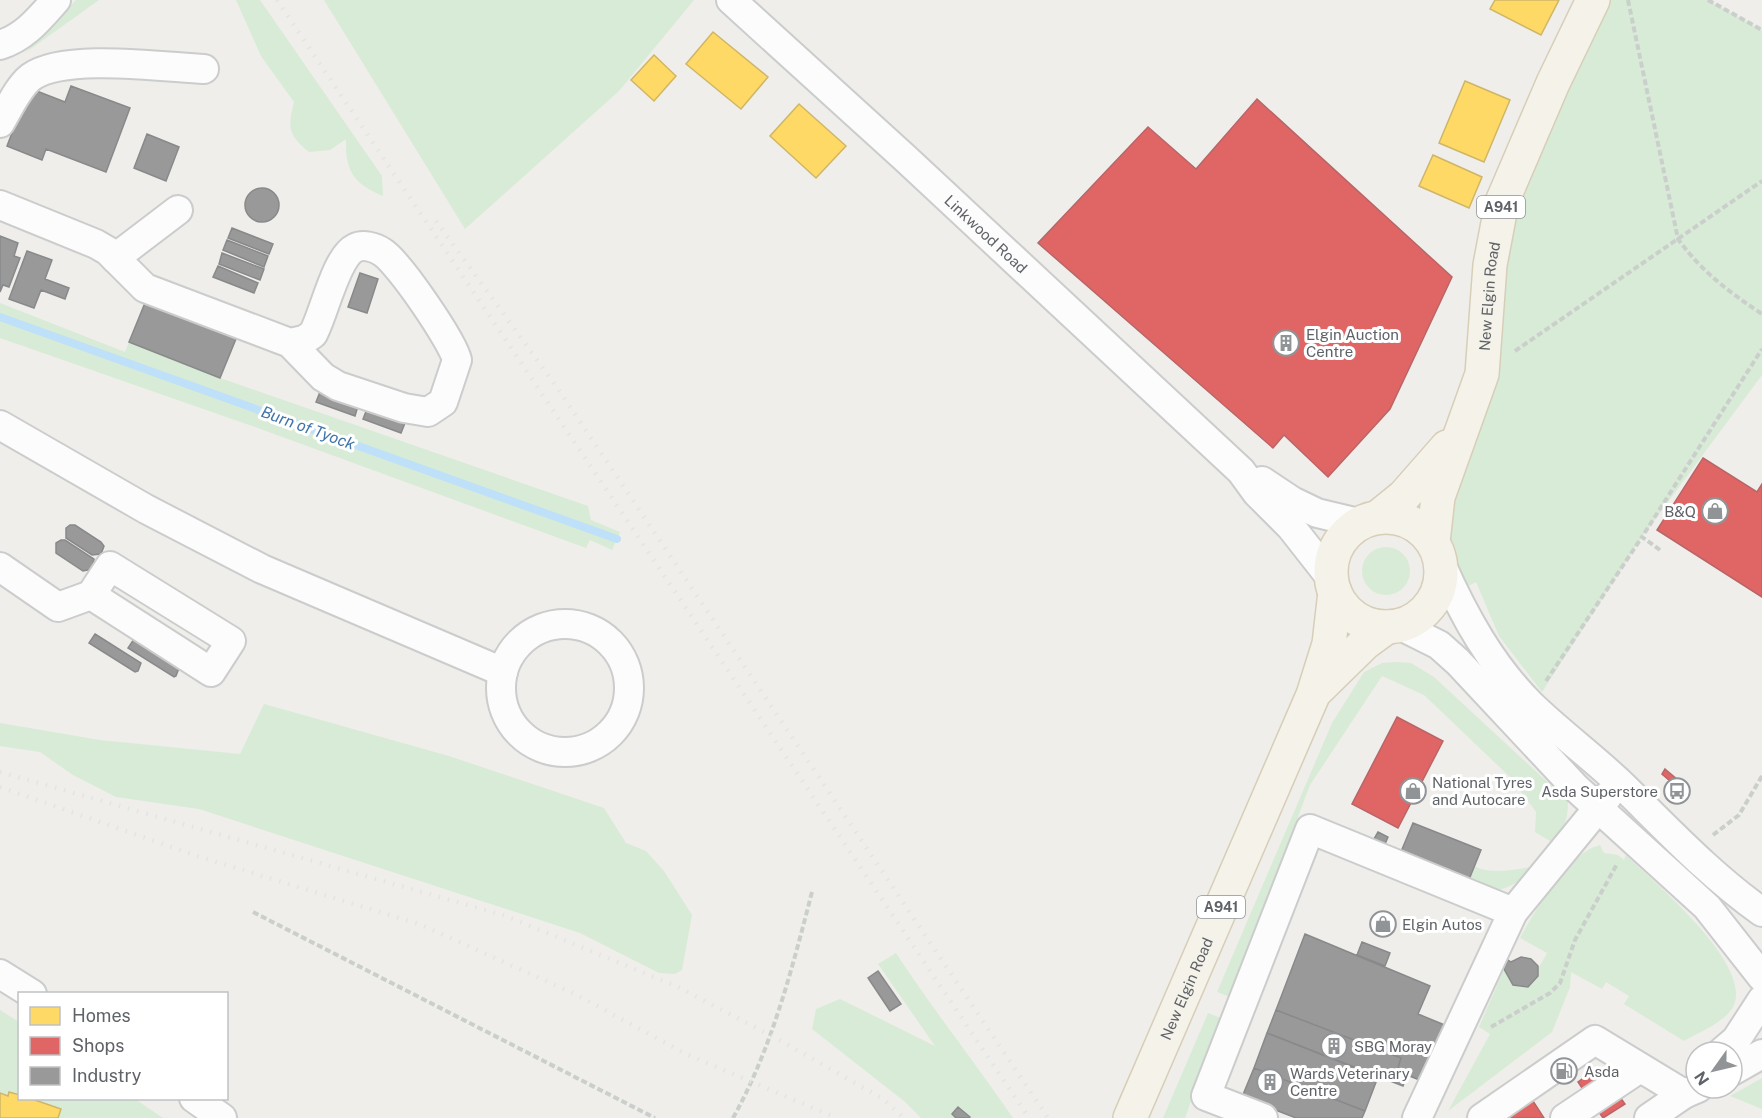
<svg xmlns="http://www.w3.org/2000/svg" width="1762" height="1118" font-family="'Public Sans',sans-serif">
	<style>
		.green { fill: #d8ebd6 }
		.homes { fill: #ffd966; stroke: #cfb667; stroke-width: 1.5 }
		.shops { fill: #e06666; stroke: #b96567; stroke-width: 1.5 }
		.industry { fill: #999; stroke: #88898a; stroke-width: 1.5 }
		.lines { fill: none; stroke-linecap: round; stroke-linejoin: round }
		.stream { stroke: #bfe0f9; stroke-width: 8 }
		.minor-casing { stroke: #cbcccc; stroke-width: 32 }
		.major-casing { stroke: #d7ceb8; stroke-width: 36 }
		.path { stroke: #cacfcc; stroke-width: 4; stroke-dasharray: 6 3; stroke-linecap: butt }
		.minor { stroke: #fdfcfc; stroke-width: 28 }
		.major { stroke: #f4f2e9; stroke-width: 33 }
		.rail { stroke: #e4e4e4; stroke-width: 4.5; stroke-dasharray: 1.5 8; stroke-linecap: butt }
		.labels { text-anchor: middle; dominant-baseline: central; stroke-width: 6; stroke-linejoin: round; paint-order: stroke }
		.shield { fill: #fff; stroke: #8f9295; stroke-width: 1.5 }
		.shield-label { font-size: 14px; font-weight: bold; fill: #5f6368 }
		.street-label { font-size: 15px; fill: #5f6368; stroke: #fff }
		.poi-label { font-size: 15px; fill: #5f6368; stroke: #fff; text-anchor: start }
		.water-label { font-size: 16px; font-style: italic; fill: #4174aa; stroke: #fff }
	</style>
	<rect width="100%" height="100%" fill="#efeeea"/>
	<path class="green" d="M 76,0 L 99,0 L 25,53 Z
		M 236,0 L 260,0 L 382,176 L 383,196 C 353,184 345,170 346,139 L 330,150 L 309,152 C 287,134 288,127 294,102 L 261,56 Z
		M 324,0 L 694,0 L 619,91 L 465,229 Z
		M 1593,0 L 1708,0 L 1762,30 L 1762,375 L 1642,537 L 1542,692 L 1499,636 L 1476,582 L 1430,606 L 1439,588 L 1462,429 L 1502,202 Z
		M 0,303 L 125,352 L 129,342 L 220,378 L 588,506 L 591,520 L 620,532 L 612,550 L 590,540 L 586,548 L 255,427 L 0,338 Z
		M1362 571a24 24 0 1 1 48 0a24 24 0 1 1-48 0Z
		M 1396,662 L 1411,663 L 1434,677 L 1568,801 C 1568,816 1565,834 1550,841 L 1535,832 L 1536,812 L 1510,777 L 1424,695 L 1382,676 L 1310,785 L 1230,997 L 1217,992 L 1332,723 L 1364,672 L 1382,663 Z
		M 264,704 L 449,756 L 604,808 L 626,843 L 646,851 L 664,871 L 692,915 L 682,970 L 675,974 L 659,973 L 580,933 L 199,809 L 116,797 L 73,775 L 40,752 L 0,746 L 0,723 L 100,740 L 240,754 Z
		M 1600,845 L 1604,853 L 1618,855 L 1624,860 L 1626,855 C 1653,882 1755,965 1733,1007 C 1724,1023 1699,1032 1684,1041 L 1624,1004 L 1629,996 L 1606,982 L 1602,989 L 1571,972 L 1570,987 L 1552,1032 L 1448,1111 L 1490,1034 L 1479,1027 L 1504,969 L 1507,971 C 1509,983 1516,989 1528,987 L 1538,976 L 1538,969 L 1547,953 L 1520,938 C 1535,911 1569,852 1600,845 Z
		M 1474,866 C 1492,875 1512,870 1531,867 C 1524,881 1503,893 1486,890 C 1480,889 1474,884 1468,882 Z
		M 896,953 C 933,1010 975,1062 1013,1118 L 921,1118 L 904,1101 L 812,1029 L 816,1009 L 840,999 L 935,1046 L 878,964 Z
		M 0,1010 L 19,1022 L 19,1095 L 10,1092 L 8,1096 L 0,1093 Z
		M 1208,1013 L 1221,1018 L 1185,1118 L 1163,1118 Z
		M 1762,1078 L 1762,1109 L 1730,1096 Z
		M 30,1099 L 135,1099 L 163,1118 L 58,1118 L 60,1109 Z"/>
	<path class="homes" d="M 1495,0 L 1559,0 L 1541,35 L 1490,9 Z
		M 713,32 L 768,77 L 741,109 L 686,64 Z
		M 654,55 L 676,76 L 654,101 L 631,80 Z
		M 1465,81 L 1510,100 L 1484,162 L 1439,143 Z
		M 799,104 L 846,146 L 816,178 L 770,136 Z
		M 1433,155 L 1482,177 L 1469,208 L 1419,186 Z
		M 9,1092 L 20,1095 L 20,1098 L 29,1098 L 61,1109 L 58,1118 L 0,1118 L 0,1093 L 8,1096 Z"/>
	<path class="shops" d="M 1257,99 L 1452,277 L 1390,409 L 1328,477 L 1284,435 L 1273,448 L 1038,243 L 1148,127 L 1196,169 Z
		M 1703,458 L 1757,492 L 1762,484 L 1762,597 L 1657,530 Z
		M 1397,717 L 1443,741 L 1398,828 L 1352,804 Z
		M 1665,769 L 1679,781 L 1676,786 L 1662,774 Z
		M 1599,1067 L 1608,1079 L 1586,1094 L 1578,1082 Z
		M 1522,1084 L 1544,1118 L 1475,1118 Z
		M 1617,1093 L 1625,1104 L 1603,1118 L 1596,1108 Z"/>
	<path class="industry" d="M 71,86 L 130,108 L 106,172 L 46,149 L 42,160 L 7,146 L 29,88 L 65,102 Z
		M 147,134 L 179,147 L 166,181 L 134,168 Z
		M245 205a17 17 0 1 1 34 0a17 17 0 1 1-34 0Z
		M 232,228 L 273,244 L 269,254 L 228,238 Z
		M 0,236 L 18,243 L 14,256 L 20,258 L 9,287 L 3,285 L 0,292 Z
		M 227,240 L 268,256 L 264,267 L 223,250 Z
		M 27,251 L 52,260 L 45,279 L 69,288 L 65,299 L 41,290 L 34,308 L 9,299 Z
		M 222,253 L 264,269 L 260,280 L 219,264 Z
		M 218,266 L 258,283 L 254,293 L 213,277 Z
		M 360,273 L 378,279 L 367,313 L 348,307 Z
		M 147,298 L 238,334 L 220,378 L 129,342 Z
		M 320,392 L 358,406 L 355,416 L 316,402 Z
		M 367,409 L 405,423 L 401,433 L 363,419 Z
		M 70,525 L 75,525 L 101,542 L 104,546 L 101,554 L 92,555 L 66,538 L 66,528 Z
		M 61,540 L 65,540 L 94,559 L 92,569 L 83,571 L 56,553 L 56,543 Z
		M 95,634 L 141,663 L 138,671 L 135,672 L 89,643 Z
		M 134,639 L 179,668 L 176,676 L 174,677 L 128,648 Z
		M 1413,823 L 1481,850 L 1468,882 L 1400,854 Z
		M 1378,832 L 1388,837 L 1385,844 L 1374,839 Z
		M 1305,934 L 1430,986 L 1418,1014 L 1447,1026 L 1422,1081 L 1397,1071 L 1401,1058 L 1276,1010 Z
		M 1362,942 L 1390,953 L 1385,966 L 1357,955 Z
		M 1521,957 L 1531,959 L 1538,966 L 1538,976 L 1528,987 L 1513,985 L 1504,969 L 1508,960 L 1511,962 Z
		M 878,971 L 901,1004 L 890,1011 L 868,978 Z
		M 1276,1010 L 1401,1058 L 1397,1071 L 1407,1075 L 1403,1086 L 1267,1033 Z
		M 1267,1033 L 1378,1077 L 1365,1111 L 1254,1068 Z
		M 1254,1068 L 1365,1111 L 1362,1118 L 1296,1118 L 1242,1097 Z
		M 958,1107 L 970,1117 L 969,1118 L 956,1118 L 952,1114 Z"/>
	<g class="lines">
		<path class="stream" d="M 0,317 L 617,539"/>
		<g class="minor-casing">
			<g id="minor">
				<path id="s1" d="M 731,0 L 905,158 L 1241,471 L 1257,493 L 1291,527 L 1331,578"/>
				<path d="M 0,45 C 25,37 39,19 56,0"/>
				<path d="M 0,123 C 9,108 18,87 31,77 C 64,53 163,67 204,69"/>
				<path d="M 0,205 L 96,244 L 108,251 L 145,288 L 290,343 L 323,377 L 338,386 L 404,408 L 428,412 L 443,402 L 457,360 C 453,342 398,261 382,252 C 375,247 363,244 355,248 C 336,257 324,314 313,334 L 304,340 L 290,343"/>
				<path d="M 115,258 L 178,210"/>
				<path d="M 0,425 L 146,509 L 262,569 L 503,672"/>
				<path d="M 1262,481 L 1292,501 L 1317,513 L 1359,523"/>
				<path d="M 1441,564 C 1464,616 1491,665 1531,705 C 1561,734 1594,758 1624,787 C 1668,830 1711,876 1762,912"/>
				<path d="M 0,567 L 58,607 L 91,595 L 110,566 L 231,641 L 211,672 L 91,595"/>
				<circle cx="565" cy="688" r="64"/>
				<path d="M 1399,625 L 1439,645 L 1458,662 L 1575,787 L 1707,907 L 1762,977"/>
				<path d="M 0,974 L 32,994"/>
				<path d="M 1722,1052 L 1736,1040 L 1762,1000"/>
				<path d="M 1732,1071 L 1762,1054"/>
				<path d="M 194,1098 L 222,1118"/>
				<path d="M 1263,1118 L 1206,1096 L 1310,829 L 1513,912"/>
				<path d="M 1417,1118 L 1513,912 L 1608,796"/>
				<path d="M 1482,1118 L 1595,1040 L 1684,1094"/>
				<path d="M 1565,1118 L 1640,1068"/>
				<path d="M 1649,1118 L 1684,1094 L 1698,1088"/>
			</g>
		</g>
		<g class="major-casing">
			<g id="major">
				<circle cx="1386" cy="572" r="55"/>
				<path d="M 1378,517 L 1404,496 L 1447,447"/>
				<path id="s2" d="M 1433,542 L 1438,497 L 1482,374 L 1490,265 L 1502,202 L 1553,83 L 1593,0"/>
				<path d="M 1318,689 L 1365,643 L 1387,627"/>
				<path id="s3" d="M 1130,1118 L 1313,695 L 1329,644 L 1335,592"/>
			</g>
		</g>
		<path class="path" d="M 1628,0 L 1678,239 C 1701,271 1729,292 1762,314
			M 1708,0 L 1762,30
			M 1515,351 L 1762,181
			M 1660,550 L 1642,537 L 1762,349
			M 1546,681 L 1642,537
			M 1713,835 L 1739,815 L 1762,776
			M 253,912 L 655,1118
			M 1491,1027 L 1550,993 L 1560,983 L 1575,940 L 1617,864
			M 733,1118 C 772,1048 792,969 812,892"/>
		<use href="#minor" class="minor"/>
		<use href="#major" class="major"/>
		<path class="rail" d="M 277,0 L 1029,1118
			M 436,221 L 556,386 L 1048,1118
			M 0,772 L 506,916 L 678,987 L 785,1043 L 883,1099 L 904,1118
			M 0,787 L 197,856 L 419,924 L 575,994 L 686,1054 L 837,1118"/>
	</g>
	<defs>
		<g id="building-ring" transform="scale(1.35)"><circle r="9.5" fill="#fff" stroke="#919496" stroke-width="1.5"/><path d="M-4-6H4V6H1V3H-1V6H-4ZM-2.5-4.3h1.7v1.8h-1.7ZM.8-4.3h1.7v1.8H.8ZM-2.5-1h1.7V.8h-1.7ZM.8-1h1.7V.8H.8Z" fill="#919496"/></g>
		<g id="shop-ring" transform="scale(1.35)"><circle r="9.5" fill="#fff" stroke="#919496" stroke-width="1.5"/><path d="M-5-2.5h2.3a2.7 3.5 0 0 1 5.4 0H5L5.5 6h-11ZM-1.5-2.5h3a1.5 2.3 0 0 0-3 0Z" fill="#919496"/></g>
		<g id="bus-ring" transform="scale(1.35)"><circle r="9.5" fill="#fff" stroke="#919496" stroke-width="1.5"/><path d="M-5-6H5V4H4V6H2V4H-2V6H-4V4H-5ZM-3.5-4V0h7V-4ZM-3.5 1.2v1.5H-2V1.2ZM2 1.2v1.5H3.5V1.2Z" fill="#919496"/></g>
		<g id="fuel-ring" transform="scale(1.35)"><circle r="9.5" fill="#fff" stroke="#919496" stroke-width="1.5"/><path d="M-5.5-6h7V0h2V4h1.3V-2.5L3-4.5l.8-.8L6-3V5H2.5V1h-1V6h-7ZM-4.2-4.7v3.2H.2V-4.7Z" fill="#919496"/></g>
	</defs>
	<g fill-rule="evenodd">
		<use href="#building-ring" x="1286" y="343"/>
		<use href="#shop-ring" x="1715" y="511"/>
		<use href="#shop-ring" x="1413" y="791"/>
		<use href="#bus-ring" x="1677" y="791"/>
		<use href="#shop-ring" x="1383" y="924"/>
		<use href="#building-ring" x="1334" y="1046"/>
		<use href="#fuel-ring" x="1564" y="1071"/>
		<use href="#building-ring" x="1270" y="1082"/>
	</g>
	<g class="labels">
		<g class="shield">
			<rect x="1477" y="196" width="48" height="22" rx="4.5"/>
			<rect x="1197" y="896" width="48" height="22" rx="4.5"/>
		</g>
		<g class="shield-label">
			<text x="1501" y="207">A941</text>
			<text x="1221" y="907">A941</text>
		</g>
		<g class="street-label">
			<text stroke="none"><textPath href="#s1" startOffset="346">Linkwood Road</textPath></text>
			<text stroke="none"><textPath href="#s2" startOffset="254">New Elgin Road</textPath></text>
			<text stroke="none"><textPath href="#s3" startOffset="141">New Elgin Road</textPath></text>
		</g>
		<g class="poi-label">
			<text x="1306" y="334">Elgin Auction<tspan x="1306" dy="17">Centre</tspan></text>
			<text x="1696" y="511" text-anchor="end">B&amp;Q</text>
			<text x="1432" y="782">National Tyres<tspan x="1432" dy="17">and Autocare</tspan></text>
			<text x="1658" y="791" text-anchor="end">Asda Superstore</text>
			<text x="1402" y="924">Elgin Autos</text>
			<text x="1354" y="1046">SBG Moray</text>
			<text x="1584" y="1071">Asda</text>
			<text x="1290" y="1073">Wards Veterinary<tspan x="1290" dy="17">Centre</tspan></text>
		</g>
		<g class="water-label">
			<text transform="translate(308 428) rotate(20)">Burn of Tyock</text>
		</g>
	</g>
	<rect x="18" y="992" width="210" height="108" fill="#ffffff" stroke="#bfc1c3" stroke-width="1.5"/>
	<rect x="30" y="1007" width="30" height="18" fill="#ffd966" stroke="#bfc1c3" stroke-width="1.5"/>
	<text x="72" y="1022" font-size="18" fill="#5f6368">Homes</text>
	<rect x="30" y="1037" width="30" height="18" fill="#e06666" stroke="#bfc1c3" stroke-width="1.5"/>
	<text x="72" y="1052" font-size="18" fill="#5f6368">Shops</text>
	<rect x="30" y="1067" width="30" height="18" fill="#999999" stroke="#bfc1c3" stroke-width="1.5"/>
	<text x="72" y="1082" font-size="18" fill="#5f6368">Industry</text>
	<g transform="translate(1714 1070) rotate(236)"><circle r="28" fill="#ffffff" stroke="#bfc1c3" stroke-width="1.5"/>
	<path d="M0-4.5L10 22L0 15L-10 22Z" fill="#919496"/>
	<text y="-9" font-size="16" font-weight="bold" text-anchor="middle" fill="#5f6368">N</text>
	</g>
</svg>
